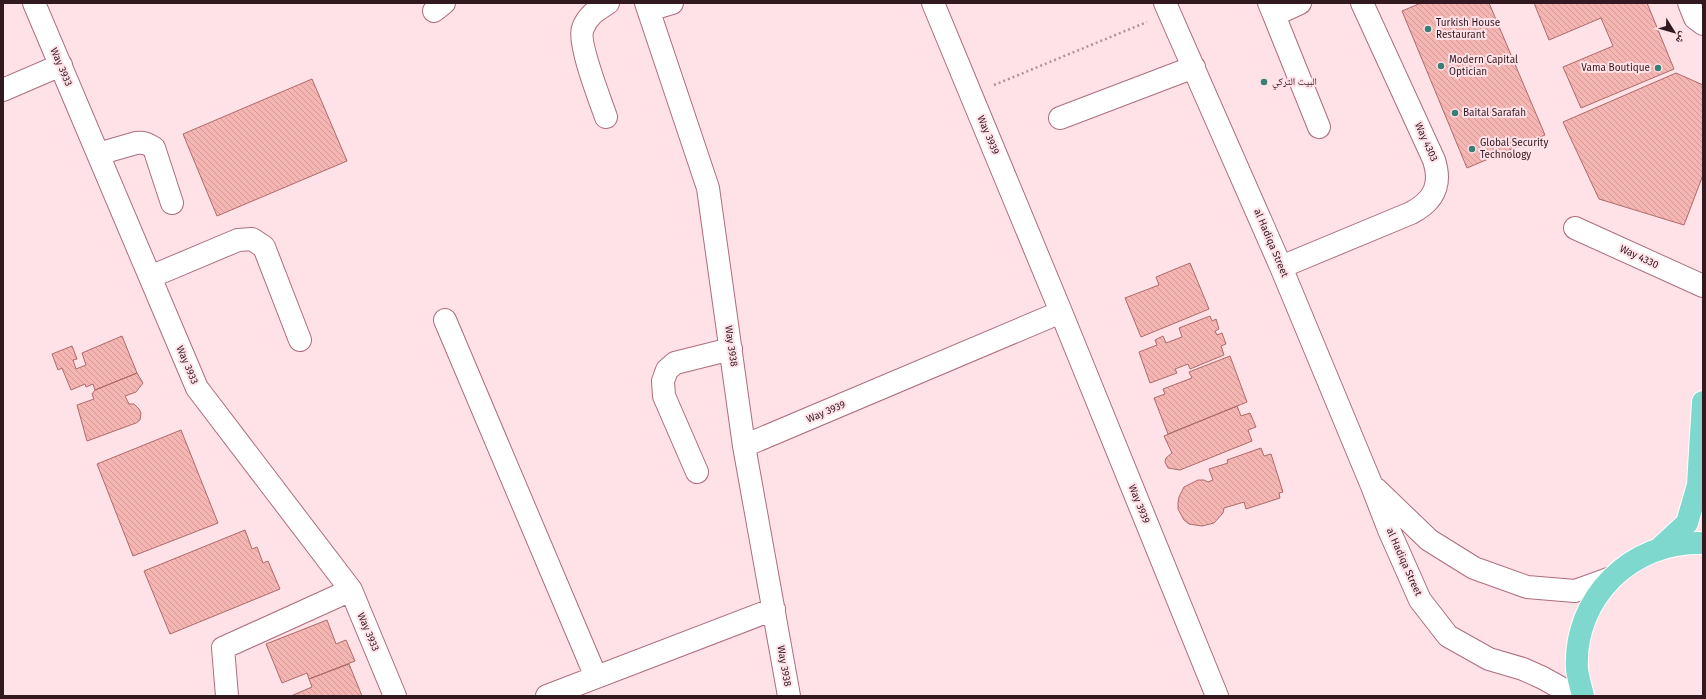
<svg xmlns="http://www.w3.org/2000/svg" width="1706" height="699" font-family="'Fira Sans','Noto Naskh Arabic',sans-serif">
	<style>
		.building { fill: url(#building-back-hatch); stroke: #ad6b69 }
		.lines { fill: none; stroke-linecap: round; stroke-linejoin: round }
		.minor-casing { stroke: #ad6d7e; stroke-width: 24 }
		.major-casing { stroke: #fff; stroke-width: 24 }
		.path { stroke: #af939a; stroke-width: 2.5; stroke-dasharray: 2 3; stroke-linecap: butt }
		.minor { stroke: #fff; stroke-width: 22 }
		.major { stroke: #7fd8cd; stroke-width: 22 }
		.poi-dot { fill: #3a7f74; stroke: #ffe1e8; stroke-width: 1.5 }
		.labels { text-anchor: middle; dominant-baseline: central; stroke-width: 4; stroke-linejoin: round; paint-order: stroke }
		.poi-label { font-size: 10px; fill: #321920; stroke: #ffe1e8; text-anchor: start }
		.street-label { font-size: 10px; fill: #321920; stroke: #ffe1e8 }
	</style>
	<defs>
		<pattern id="building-back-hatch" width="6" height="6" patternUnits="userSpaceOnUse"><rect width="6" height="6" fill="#f5b5b2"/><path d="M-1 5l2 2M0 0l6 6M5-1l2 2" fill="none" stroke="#d29b99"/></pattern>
	</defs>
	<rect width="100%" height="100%" fill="#ffe1e8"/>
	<path class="building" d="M 1421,3 L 1489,3 L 1545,135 L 1467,168 L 1402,11 Z
		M 1534,3 L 1647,3 L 1674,69 L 1581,108 L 1563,67 L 1613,46 L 1601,18 L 1549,40 Z
		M 1676,73 L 1703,85 L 1703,175 L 1684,225 L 1599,199 L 1563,122 Z
		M 312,79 L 347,161 L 217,216 L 183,134 Z
		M 1190,263 L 1209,309 L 1141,337 L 1125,298 L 1159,285 L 1156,277 Z
		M 1210,316 L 1212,321 L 1216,319 L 1219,329 L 1215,331 L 1217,335 L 1222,333 L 1226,344 L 1221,346 L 1224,355 L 1190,369 L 1188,364 L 1175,369 L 1177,373 L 1150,383 L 1139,352 L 1157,345 L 1155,340 L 1163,336 L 1166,343 L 1182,337 L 1179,328 Z
		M 122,336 L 137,373 L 95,390 L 93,384 L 86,387 L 85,384 L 71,390 L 62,368 L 58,370 L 52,354 L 72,346 L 77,359 L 73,360 L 76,369 L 86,365 L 82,353 Z
		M 1230,356 L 1247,402 L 1168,434 L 1154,398 L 1165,394 L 1163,389 L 1192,378 L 1189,372 Z
		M 137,373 L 143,383 L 136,392 L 125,396 L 129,404 L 134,404 L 139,409 L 141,413 L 140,420 L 136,423 L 87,441 L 77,405 L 94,399 L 92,394 L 95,390 Z
		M 1237,406 L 1241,416 L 1250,413 L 1256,427 L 1248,430 L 1252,441 L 1180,470 L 1168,468 L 1165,462 L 1166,458 L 1172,453 L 1164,436 Z
		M 181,430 L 218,523 L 133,556 L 97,464 Z
		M 1261,448 L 1264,456 L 1271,454 L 1283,492 L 1279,493 L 1280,498 L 1246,509 L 1244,502 L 1224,508 L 1223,513 L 1214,523 L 1202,526 L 1189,524 L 1184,520 L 1178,509 L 1178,503 L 1179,497 L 1184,487 L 1198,480 L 1204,480 L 1208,482 L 1213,480 L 1209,469 L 1228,463 L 1227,460 Z
		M 245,530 L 252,549 L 257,547 L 263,563 L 268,561 L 280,589 L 170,634 L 144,571 Z
		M 327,620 L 336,644 L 346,640 L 355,661 L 309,679 L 307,673 L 282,683 L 266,644 Z
		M 349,664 L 362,696 L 291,696 L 312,687 L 309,679 Z"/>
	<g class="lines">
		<g class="minor-casing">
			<path id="minor" d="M 34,3 L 197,388 L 351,590 L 395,696
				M 646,3 L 708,188 L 744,446 L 789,696
				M 933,3 L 1061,312 L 1217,696
				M 1165,3 L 1281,267 L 1372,486 L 1389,530 L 1420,600 L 1448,636 L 1489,659 L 1523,669 L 1543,678 L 1575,696
				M 1269,3 L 1274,15 L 1300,3
				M 1689,3 L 1695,18 L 1703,24
				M 649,10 L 672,3
				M 434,11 L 444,3
				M 1274,15 L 1319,127
				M 3,90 L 61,65
				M 606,117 C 600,100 577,41 583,28 C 588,15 597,10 608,3
				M 1060,118 L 1194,67
				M 98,154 L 136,143 C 144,142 148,144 154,148 L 172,203
				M 1575,228 L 1703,286
				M 1281,267 L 1411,213 C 1434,201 1442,185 1434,160 L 1362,3
				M 150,277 L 238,240 L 252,239 L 264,247 L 300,340
				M 445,320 L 596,677
				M 744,446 L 1061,312
				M 697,472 L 664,396 L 663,381 L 667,370 L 675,363 L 731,349
				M 1376,489 L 1429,540 L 1474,568 L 1527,587 L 1575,591 L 1611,578
				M 227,696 L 223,648 L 351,590
				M 547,696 L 774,609"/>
		</g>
		<g class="major-casing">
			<path id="major" d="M 1660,548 L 1687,523 L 1698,485 L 1703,402
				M 1583,696 C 1581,687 1578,678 1577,669 C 1573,598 1632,540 1703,543"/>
		</g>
		<path class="path" d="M 994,85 L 1147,22"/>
		<use href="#minor" class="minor"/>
		<use href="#major" class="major"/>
	</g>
	<g class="poi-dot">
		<circle cx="1428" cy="29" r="4"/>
		<circle cx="1441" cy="66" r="4"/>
		<circle cx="1658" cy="68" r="4"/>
		<circle cx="1264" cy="82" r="4"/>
		<circle cx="1455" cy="113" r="4"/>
		<circle cx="1472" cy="149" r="4"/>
	</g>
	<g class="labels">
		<g class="poi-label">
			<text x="1436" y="23">Turkish House<tspan x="1436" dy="12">Restaurant</tspan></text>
			<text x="1449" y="60">Modern Capital<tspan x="1449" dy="12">Optician</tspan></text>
			<text x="1650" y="68" text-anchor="end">Vama Boutique</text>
			<text x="1272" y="82">البيت التركي</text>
			<text x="1463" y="113">Baital Sarafah</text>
			<text x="1480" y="143">Global Security<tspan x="1480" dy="12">Technology</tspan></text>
		</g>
		<g class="street-label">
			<text transform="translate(61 67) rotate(67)">Way 3933</text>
			<text transform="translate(988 135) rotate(67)">Way 3939</text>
			<text transform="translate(1426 142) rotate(66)">Way 4303</text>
			<text transform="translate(1271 243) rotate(67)">al Hadiqa Street</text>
			<text transform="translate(1639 257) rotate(25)">Way 4330</text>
			<text transform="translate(731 346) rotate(82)">Way 3938</text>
			<text transform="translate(187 365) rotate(67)">Way 3933</text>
			<text transform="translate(826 412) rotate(-23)">Way 3939</text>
			<text transform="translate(1139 504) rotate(68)">Way 3939</text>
			<text transform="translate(1404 562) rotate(66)">al Hadiqa Street</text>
			<text transform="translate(368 632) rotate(67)">Way 3933</text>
			<text transform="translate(784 666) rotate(80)">Way 3938</text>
		</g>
	</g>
	<rect width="1706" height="699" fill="none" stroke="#321920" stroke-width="8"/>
	<g transform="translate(1674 32) rotate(127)" stroke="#ffe1e8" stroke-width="3" paint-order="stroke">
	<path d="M0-3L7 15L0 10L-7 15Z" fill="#321920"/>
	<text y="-6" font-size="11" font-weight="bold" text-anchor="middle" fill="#321920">ش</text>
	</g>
</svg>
